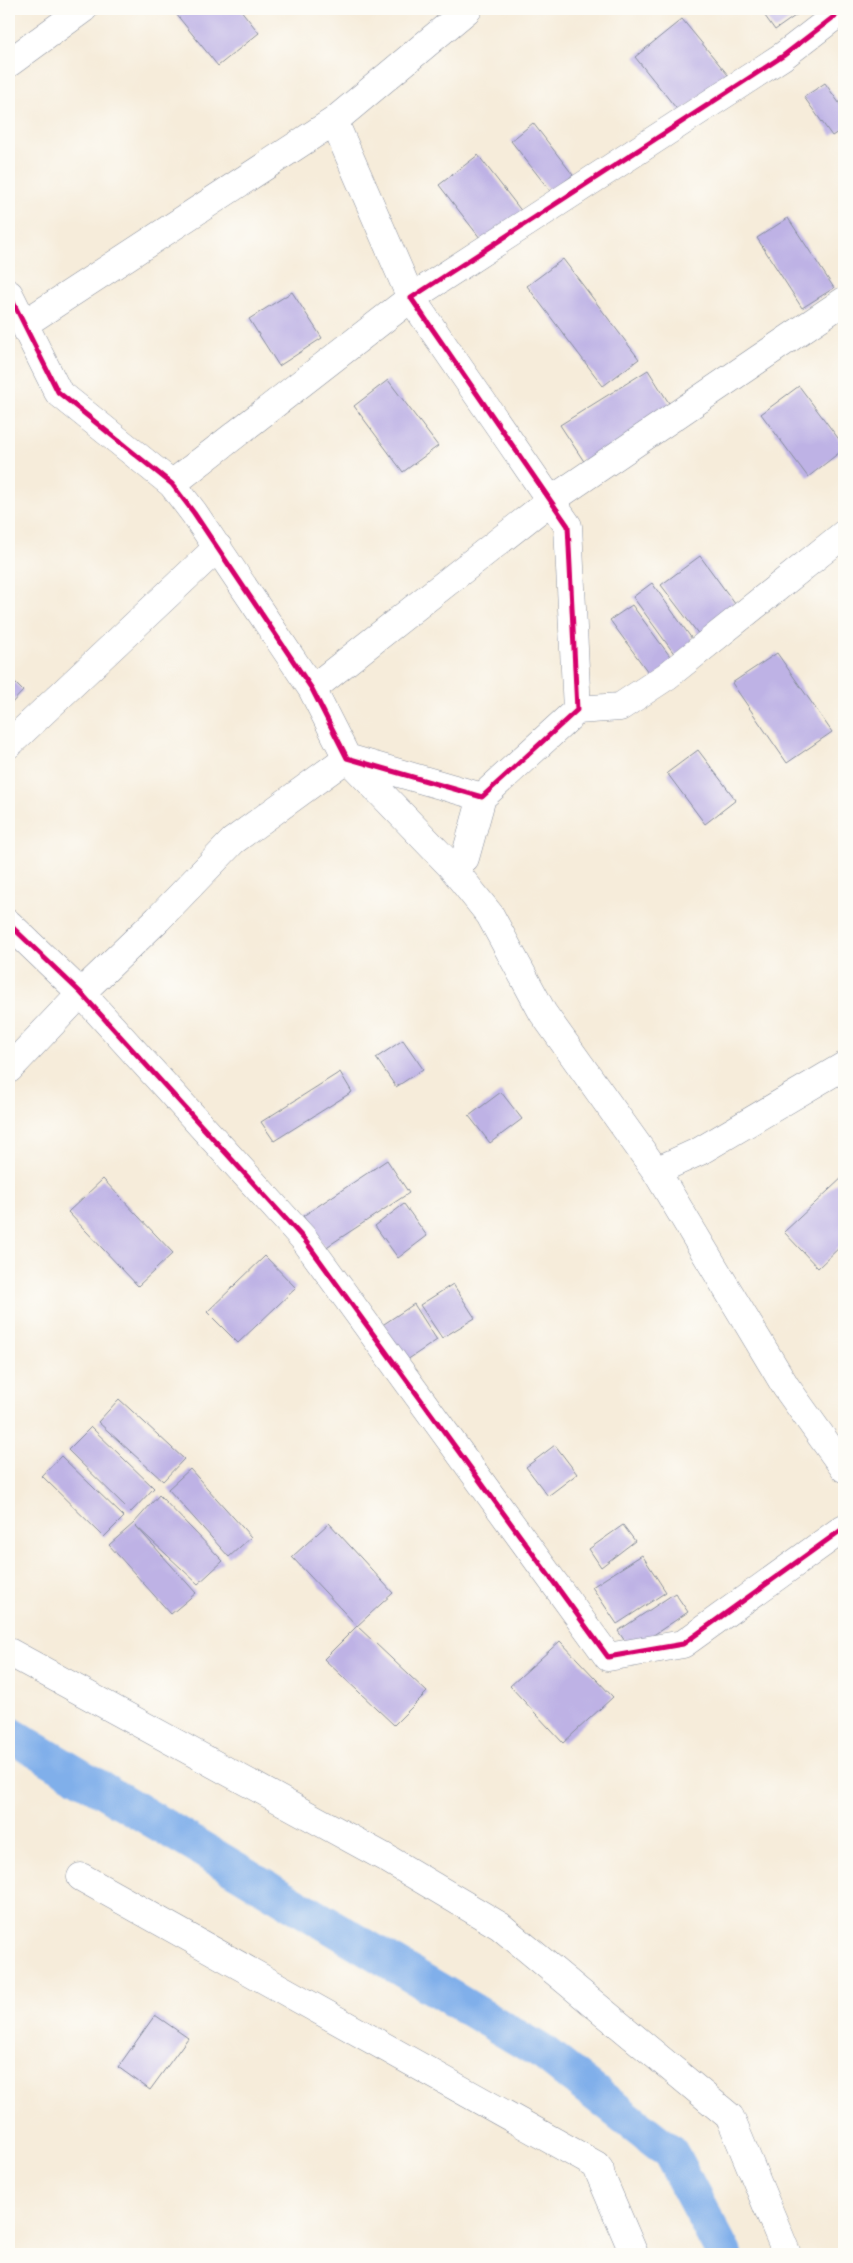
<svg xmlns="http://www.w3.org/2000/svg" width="853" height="2263" font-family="Caveat,sans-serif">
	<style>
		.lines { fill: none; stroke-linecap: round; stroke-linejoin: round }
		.canal { stroke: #80afea; stroke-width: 36 }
		.building { fill: #beb2e5 }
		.minor-casing { stroke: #888e9c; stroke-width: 29 }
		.minor { stroke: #fff; stroke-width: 28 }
		.cycleway-casing { stroke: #fdfcf7; stroke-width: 8 }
		.cycleway { stroke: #d6006c; stroke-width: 5 }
	</style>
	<rect width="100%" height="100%" fill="#fdfcf7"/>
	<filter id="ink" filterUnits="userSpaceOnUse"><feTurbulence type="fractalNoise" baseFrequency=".02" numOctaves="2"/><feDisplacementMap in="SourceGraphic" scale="10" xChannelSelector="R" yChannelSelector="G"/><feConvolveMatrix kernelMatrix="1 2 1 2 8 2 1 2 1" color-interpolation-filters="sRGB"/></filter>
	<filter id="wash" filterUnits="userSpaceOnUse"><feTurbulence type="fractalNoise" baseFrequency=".0096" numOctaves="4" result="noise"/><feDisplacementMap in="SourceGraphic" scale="20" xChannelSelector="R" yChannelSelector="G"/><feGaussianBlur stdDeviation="1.12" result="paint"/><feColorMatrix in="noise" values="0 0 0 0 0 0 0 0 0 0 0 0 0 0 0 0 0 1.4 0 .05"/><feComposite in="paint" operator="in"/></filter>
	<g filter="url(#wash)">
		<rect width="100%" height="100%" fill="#f6ecda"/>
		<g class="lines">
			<path class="canal" d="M 9,1734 L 545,2054 L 670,2152 L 724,2254"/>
		</g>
		<g id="blocks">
			<path class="building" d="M 172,9 L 240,9 L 259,33 L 218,66 Z
				M 760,9 L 805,9 L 775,30 Z
				M 682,19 L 728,75 L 680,113 L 635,57 Z
				M 825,83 L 844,110 L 844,128 L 832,136 L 804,97 Z
				M 533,123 L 573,175 L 551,192 L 511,141 Z
				M 478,155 L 526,217 L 487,247 L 439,185 Z
				M 788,218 L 834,288 L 802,308 L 757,238 Z
				M 563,259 L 639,359 L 603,386 L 527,286 Z
				M 292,292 L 322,338 L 279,366 L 249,319 Z
				M 648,370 L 674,411 L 587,466 L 560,425 Z
				M 388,380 L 438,446 L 403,472 L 354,406 Z
				M 799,386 L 844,446 L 844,449 L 808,477 L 761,414 Z
				M 700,556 L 741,612 L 703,640 L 661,585 Z
				M 652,583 L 697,646 L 678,659 L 633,597 Z
				M 632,605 L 675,663 L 653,679 L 610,620 Z
				M 777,653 L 832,732 L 787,763 L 732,683 Z
				M 9,677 L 23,691 L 9,706 Z
				M 698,750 L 736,800 L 705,824 L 667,773 Z
				M 403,1040 L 423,1069 L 396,1087 L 376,1058 Z
				M 340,1072 L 352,1092 L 274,1141 L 261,1122 Z
				M 501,1092 L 522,1119 L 490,1143 L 469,1116 Z
				M 387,1160 L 409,1193 L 325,1248 L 303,1216 Z
				M 844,1176 L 844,1243 L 818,1268 L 784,1232 Z
				M 103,1179 L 173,1253 L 138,1286 L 68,1212 Z
				M 404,1204 L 427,1236 L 398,1258 L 375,1226 Z
				M 265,1256 L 296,1288 L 238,1343 L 207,1312 Z
				M 453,1284 L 475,1318 L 442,1338 L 420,1305 Z
				M 414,1304 L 437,1340 L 404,1362 L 381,1326 Z
				M 119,1399 L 184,1459 L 163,1481 L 98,1422 Z
				M 91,1427 L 154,1488 L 131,1512 L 68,1450 Z
				M 555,1445 L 577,1474 L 548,1496 L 526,1467 Z
				M 61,1456 L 124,1517 L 104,1537 L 42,1476 Z
				M 190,1469 L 251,1537 L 229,1557 L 168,1489 Z
				M 159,1495 L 223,1561 L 198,1584 L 136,1526 L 196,1593 L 171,1614 L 109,1545 L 134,1523 Z
				M 329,1523 L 393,1593 L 357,1626 L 292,1557 Z
				M 623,1525 L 635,1541 L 601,1567 L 589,1549 Z
				M 642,1555 L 666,1592 L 617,1624 L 592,1587 Z
				M 675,1593 L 688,1612 L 631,1650 L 618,1631 Z
				M 357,1626 L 427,1692 L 394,1725 L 324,1659 Z
				M 560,1641 L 613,1697 L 563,1743 L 510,1686 Z
				M 155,2015 L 188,2038 L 150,2090 L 118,2067 Z"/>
		</g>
	</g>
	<g filter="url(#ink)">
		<use href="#blocks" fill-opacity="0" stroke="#888e9c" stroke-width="1"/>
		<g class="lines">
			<g class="minor-casing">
				<path id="minor" d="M 9,63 L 83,9
					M 9,294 L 58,392 L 172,484 L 194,513 L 312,689 L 347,758 L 482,797 L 577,710 L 568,526 L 411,298 L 783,56 L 844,9
					M 24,324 L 334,121
					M 172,484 L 411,298 L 334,121 L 468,9
					M 312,689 L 550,501 L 844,301
					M 577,710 L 620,707 L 667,676 L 844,534
					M 9,744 L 218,547
					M 482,797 L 465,858 L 450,865 L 490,915 L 543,1013 L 656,1171 L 786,1387 L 844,1468
					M 9,924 L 81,993 L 304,1239 L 608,1657 L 683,1644 L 844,1528
					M 9,1069 L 81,993 L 158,919 L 233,841 L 347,758 L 450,865
					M 656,1171 L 700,1151 L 844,1066
					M 9,1652 L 386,1858 L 500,1926 L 730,2117 L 787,2254
					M 81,1877 L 596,2165 L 600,2170
					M 596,2165 L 634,2254"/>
			</g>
			<use href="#minor" class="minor"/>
			<g class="cycleway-casing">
				<path id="cycleway" d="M 9,294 L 58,392 L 172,484 L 194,513 L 312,689 L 347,758 L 482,797 L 577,710 L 568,526 L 411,298 L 783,56 L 844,9
					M 9,924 L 81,993 L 304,1239 L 608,1657 L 683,1644 L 844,1528"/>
			</g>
			<use href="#cycleway" class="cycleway"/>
		</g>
	</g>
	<rect width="853" height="2263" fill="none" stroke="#fdfcf7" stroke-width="30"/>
</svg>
